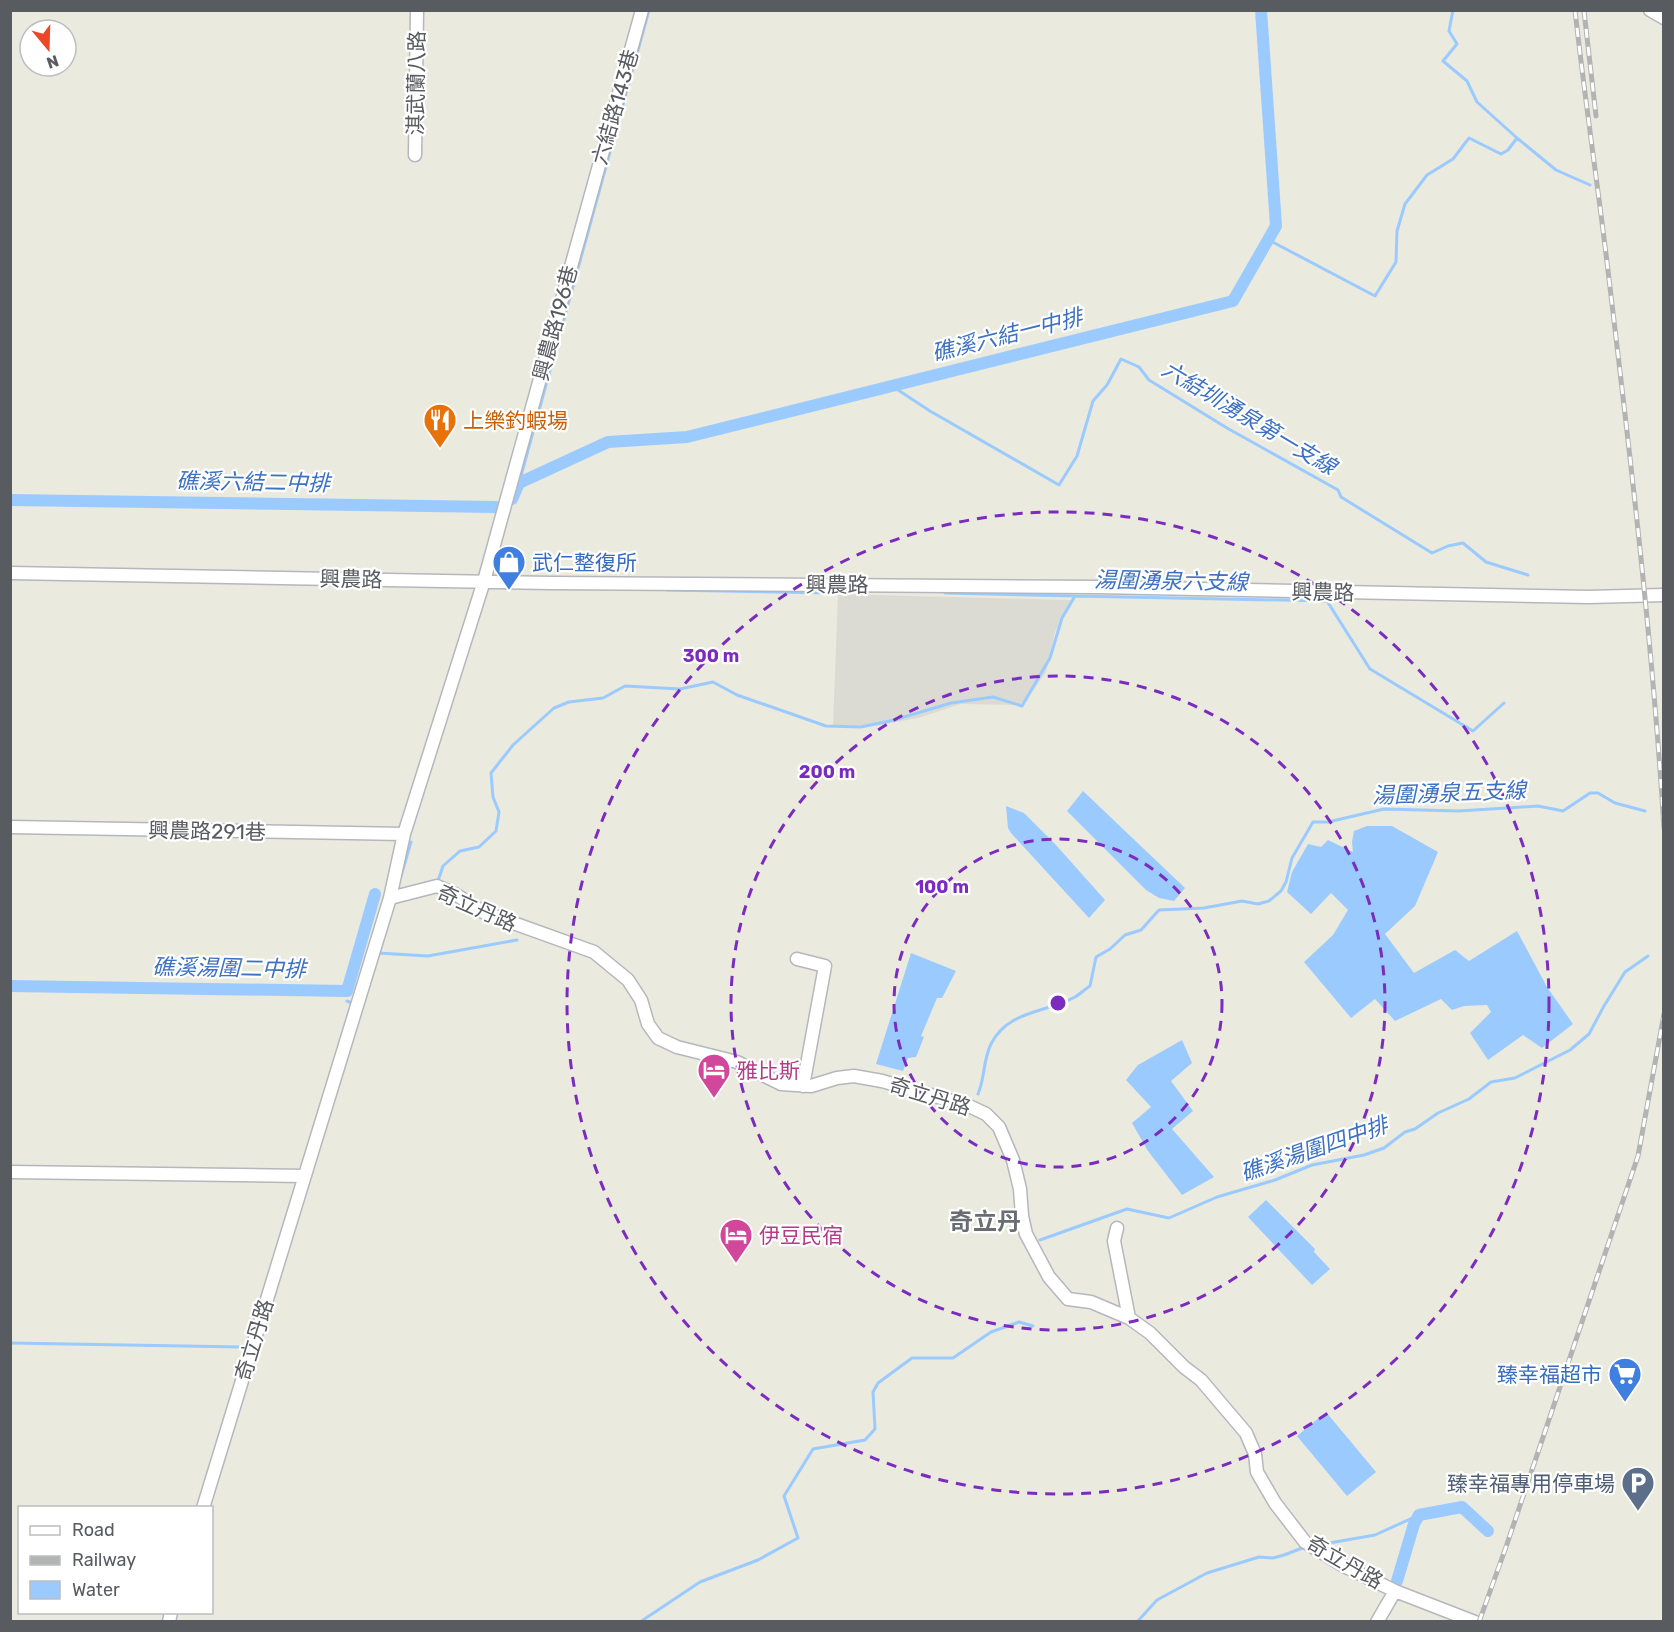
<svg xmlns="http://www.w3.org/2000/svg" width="1674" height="1632" font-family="Rubik,'Noto Sans TC',sans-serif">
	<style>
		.industrial { fill: #dcdbd3 }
		.water { fill: #9bcaff }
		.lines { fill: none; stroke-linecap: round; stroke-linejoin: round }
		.stream { stroke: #9bcaff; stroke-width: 3 }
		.canal { stroke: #9bcaff; stroke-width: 12 }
		.minor-casing { stroke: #b5b7bc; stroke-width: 15 }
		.minor { stroke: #fff; stroke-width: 12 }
		.rail-casing { stroke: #b2b3b3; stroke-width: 5 }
		.rail { stroke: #fff; stroke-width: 3; stroke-dasharray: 9; stroke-linecap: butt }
		.ring { fill: none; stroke: #7b2cbf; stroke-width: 3; stroke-dasharray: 10 8 }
		.labels { text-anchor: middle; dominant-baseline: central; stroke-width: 4.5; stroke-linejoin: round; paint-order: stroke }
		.street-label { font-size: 21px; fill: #585b60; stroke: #fff }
		.food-label { font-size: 21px; fill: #c56008; stroke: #fff; text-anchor: start }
		.shop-label { font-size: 21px; fill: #366cbe; stroke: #fff; text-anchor: start }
		.hotel-label { font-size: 21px; fill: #b23c85; stroke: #fff; text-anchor: start }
		.service-label { font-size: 21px; fill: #4e5e75; stroke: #fff; text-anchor: end }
		.water-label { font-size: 22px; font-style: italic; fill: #3d71c2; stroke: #fff }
		.quarter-label { font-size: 24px; font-weight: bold; fill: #696d72; stroke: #fff }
		.centre { fill: #7b2cbf; stroke: #fff; stroke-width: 3 }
		.ring-label { font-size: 18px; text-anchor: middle; font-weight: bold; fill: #7b2cbf; stroke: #fff; stroke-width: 4.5; stroke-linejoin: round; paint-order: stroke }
	</style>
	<rect width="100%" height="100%" fill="#ebeadf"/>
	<path class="industrial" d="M 838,594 L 1071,600 L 1055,632 L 1046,672 L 1023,705 L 961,704 L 918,718 L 875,726 L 833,725 Z"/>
	<path class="water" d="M 1083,791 L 1185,888 L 1174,901 L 1159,898 L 1146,890 L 1067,811 Z
		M 1006,806 L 1024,813 L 1056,845 L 1105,900 L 1089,918 L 1011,833 L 1008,828 Z
		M 1367,826 L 1392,826 L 1438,852 L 1415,906 L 1385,934 L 1414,973 L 1455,950 L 1469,961 L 1517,931 L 1547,987 L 1573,1024 L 1542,1048 L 1523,1035 L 1488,1060 L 1470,1033 L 1491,1012 L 1487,1005 L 1464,1006 L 1452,1010 L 1441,999 L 1395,1021 L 1375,999 L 1351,1018 L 1304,962 L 1333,935 L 1348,910 L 1331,893 L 1311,914 L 1287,892 L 1292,872 L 1308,844 L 1321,847 L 1328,840 L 1353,852 L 1352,842 L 1354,831 Z
		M 911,953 L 956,971 L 942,998 L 937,998 L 921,1036 L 924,1037 L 916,1057 L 908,1058 L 903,1071 L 876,1064 Z
		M 1182,1040 L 1192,1063 L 1171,1081 L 1193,1111 L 1172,1129 L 1214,1177 L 1182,1195 L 1148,1151 L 1132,1123 L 1151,1107 L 1126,1080 L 1138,1065 Z
		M 1266,1200 L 1315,1249 L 1314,1252 L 1330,1269 L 1312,1285 L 1248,1217 Z
		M 1326,1412 L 1376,1472 L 1347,1496 L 1297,1436 Z"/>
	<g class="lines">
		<path class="stream" d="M 1453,10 L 1449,31 L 1457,44 L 1443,61 L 1467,81 L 1477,102 L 1517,138 L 1556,170 L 1590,185
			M 1265,238 L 1375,296 L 1396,262 L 1397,231 L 1405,204 L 1427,175 L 1453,159 L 1469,138 L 1501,154 L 1508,150 L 1517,138
			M 892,386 L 930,411 L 1059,485 L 1077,456 L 1093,401 L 1107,385 L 1121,359 L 1139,367 L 1149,380 L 1227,428 L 1338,490 L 1341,497 L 1432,553 L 1448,546 L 1463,543 L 1486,562 L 1528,575
			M 519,483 L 649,10
			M 667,590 L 833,593
			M 945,593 L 1075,596
			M 401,876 L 411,842
			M 437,884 L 443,866 L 460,851 L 479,847 L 496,831 L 499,812 L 493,797 L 491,773 L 513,745 L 554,708 L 569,702 L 603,698 L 625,686 L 680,689 L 713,682 L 737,695 L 826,726 L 861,727 L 894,720 L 951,703 L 993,697 L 1022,706 L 1050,658 L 1062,618 L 1075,596 L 1327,601 L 1370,669 L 1473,731 L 1504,703
			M 378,956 L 378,953 L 428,956 L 517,940
			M 347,1001 L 354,1004
			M 978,1094 C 985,1078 983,1060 991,1044 C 1008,1010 1046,1013 1075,997 C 1080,994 1085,989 1090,986 L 1096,957 L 1110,949 L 1125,935 L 1141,930 L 1159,910 L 1204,908 L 1242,901 L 1258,904 L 1269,901 L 1281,891 L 1286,882 L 1292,858 L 1313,822 L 1328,822 L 1384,809 L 1459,811 L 1538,806 L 1563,811 L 1590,793 L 1598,793 L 1615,803 L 1645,811
			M 1040,1240 L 1127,1209 L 1169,1218 L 1217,1197 L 1275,1180 L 1312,1165 L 1364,1155 L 1384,1148 L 1405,1132 L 1415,1129 L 1438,1113 L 1469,1099 L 1491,1082 L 1515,1078 L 1570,1050 L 1589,1034 L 1604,1006 L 1625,972 L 1648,956
			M 10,1343 L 242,1347
			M 1318,1545 L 1375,1535 L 1419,1515
			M 640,1622 L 700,1582 L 758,1560 L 798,1538 L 784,1496 L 813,1449 L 865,1440 L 875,1429 L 873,1392 L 878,1383 L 912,1358 L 953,1358 L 991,1332 L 1019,1322 L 1033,1326
			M 1137,1622 L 1157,1600 L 1207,1573 L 1259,1557 L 1273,1558 L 1284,1555 L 1305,1547"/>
		<path class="canal" d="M 512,499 L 519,483 L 608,442 L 687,437 L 1233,301 L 1276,226 L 1261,10
			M 10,500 L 496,507
			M 10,986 L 347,991 L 375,894
			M 1397,1581 L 1414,1524 L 1419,1515 L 1462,1507 L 1488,1531"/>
		<g class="minor-casing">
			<path id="minor" d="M 1650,10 L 1664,18
				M 415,155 L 417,10
				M 10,573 L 551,583 L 1097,587 L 1589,597 L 1664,595
				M 10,827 L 404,834
				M 390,898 L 437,886 L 455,894 L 483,912 L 594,952 L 628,980 L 641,1000 L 648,1024 L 658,1038 L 677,1047 L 737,1062 L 781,1084 L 811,1086 L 837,1078 L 854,1076 L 882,1081 L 969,1106 L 986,1114 L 999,1127 L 1013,1160 L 1020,1189 L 1022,1216 L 1026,1234 L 1049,1277 L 1068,1299 L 1091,1302 L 1129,1318 L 1150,1333 L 1184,1367 L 1201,1380 L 1246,1433 L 1255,1454 L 1257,1472 L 1275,1503 L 1305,1542 L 1344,1566 L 1395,1591 L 1475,1622
				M 797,959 L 825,966 L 803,1086
				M 10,1172 L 304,1176
				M 1117,1228 L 1114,1241 L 1129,1318
				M 203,1508 L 390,898 L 404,834 L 484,581 L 642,10
				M 169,1622 L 171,1612
				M 1377,1622 L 1395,1591"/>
		</g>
		<use href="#minor" class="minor"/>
		<g class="rail-casing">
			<path id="rail" d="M 1575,10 C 1584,92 1596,173 1606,254 C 1629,445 1652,636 1664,828
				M 1584,11 L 1596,116
				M 1479,1622 L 1506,1547 L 1638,1156 L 1664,1014"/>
		</g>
		<use href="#rail" class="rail"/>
	</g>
	<g class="ring">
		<circle cx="1058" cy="1003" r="164"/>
		<circle cx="1058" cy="1003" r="327"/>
		<circle cx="1058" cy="1003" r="491"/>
	</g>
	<defs>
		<g id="restaurant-pin" transform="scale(1.725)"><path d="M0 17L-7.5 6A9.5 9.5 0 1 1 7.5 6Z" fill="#e8710a" stroke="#fff"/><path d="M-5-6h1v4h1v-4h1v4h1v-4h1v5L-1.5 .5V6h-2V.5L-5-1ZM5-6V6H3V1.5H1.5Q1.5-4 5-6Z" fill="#fff"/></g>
		<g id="shop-pin" transform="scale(1.725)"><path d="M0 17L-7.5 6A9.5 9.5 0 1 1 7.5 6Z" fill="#3f7fe0" stroke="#fff"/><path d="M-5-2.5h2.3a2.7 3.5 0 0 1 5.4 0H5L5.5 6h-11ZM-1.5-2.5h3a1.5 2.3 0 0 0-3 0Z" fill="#fff"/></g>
		<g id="hotel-pin" transform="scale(1.725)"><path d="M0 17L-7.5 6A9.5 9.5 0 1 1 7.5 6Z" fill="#d1479c" stroke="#fff"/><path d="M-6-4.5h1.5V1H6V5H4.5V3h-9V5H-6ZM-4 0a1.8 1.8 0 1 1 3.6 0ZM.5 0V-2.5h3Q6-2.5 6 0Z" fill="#fff"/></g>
		<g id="supermarket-pin" transform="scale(1.725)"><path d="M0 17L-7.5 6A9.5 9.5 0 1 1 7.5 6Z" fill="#3f7fe0" stroke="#fff"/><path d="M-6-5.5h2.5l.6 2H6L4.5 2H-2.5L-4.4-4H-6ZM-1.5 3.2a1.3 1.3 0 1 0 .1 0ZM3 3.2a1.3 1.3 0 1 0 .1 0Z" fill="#fff"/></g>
		<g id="parking-pin" transform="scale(1.725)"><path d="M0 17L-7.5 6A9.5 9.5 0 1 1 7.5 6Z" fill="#5c6f8a" stroke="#fff"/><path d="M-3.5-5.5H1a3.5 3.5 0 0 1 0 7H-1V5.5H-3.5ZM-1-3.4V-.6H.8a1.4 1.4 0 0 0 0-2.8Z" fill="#fff"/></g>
	</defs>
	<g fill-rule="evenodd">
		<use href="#restaurant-pin" x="440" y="420"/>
		<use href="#shop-pin" x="509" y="562"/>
		<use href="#hotel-pin" x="714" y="1070"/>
		<use href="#hotel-pin" x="736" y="1235"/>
		<use href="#supermarket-pin" x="1625" y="1374"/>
		<use href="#parking-pin" x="1638" y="1483"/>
	</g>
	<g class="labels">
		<g class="street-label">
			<text transform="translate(416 83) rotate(-89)">淇武蘭八路</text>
			<text transform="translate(615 107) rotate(-74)">六結路143巷</text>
			<text transform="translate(555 323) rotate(-75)">興農路196巷</text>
			<text transform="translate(351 579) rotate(1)">興農路</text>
			<text x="837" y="584">興農路</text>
			<text transform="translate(1323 592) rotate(1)">興農路</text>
			<text transform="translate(207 831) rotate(1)">興農路291巷</text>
			<text transform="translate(477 908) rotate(24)">奇立丹路</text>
			<text transform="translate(930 1096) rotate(17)">奇立丹路</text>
			<text transform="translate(254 1340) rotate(-73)">奇立丹路</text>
			<text transform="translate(1345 1562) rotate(30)">奇立丹路</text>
		</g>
		<g class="food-label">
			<text x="463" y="420">上樂釣蝦場</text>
		</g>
		<g class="shop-label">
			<text x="532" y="562">武仁整復所</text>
			<text x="1602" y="1374" text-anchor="end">臻幸福超市</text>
		</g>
		<g class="hotel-label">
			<text x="737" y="1070">雅比斯</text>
			<text x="759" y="1235">伊豆民宿</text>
		</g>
		<g class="service-label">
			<text x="1615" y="1483">臻幸福專用停車場</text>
		</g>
		<g class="water-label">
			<text transform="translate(1007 335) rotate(-14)">礁溪六結一中排</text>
			<text transform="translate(1249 418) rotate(31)">六結圳湧泉第一支線</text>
			<text transform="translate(253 482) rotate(1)">礁溪六結二中排</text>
			<text transform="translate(1171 581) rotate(1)">湯圍湧泉六支線</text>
			<text transform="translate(1449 793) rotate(-2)">湯圍湧泉五支線</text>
			<text transform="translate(229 968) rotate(1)">礁溪湯圍二中排</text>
			<text transform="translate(1314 1149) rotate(-19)">礁溪湯圍四中排</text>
		</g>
		<g class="quarter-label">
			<text x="985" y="1222">奇立丹</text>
		</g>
	</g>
	<circle cx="1058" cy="1003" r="9" class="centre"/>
	<g class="ring-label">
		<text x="711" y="662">300 m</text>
		<text x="827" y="778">200 m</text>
		<text x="942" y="893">100 m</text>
	</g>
	<rect width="1674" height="1632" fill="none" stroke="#585b60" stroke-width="24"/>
	<rect x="18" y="1506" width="195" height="108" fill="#ffffff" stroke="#bcbdbf" stroke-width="1.5"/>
	<rect x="30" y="1526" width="30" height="9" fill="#ffffff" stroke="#bcbdbf" stroke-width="1.5"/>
	<text x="72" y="1536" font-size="18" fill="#585b60">Road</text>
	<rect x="30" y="1556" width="30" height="9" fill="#b2b3b3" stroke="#bcbdbf" stroke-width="1.5"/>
	<text x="72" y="1566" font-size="18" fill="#585b60">Railway</text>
	<rect x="30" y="1581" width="30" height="18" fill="#9bcaff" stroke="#bcbdbf" stroke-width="1.5"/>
	<text x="72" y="1596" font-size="18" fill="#585b60">Water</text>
	<g transform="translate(48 48) rotate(161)"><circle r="28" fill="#ffffff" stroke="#bcbdbf" stroke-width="1.5"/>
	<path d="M0-4.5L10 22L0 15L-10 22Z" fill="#ea4826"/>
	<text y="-9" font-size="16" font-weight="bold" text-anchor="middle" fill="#585b60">N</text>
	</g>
</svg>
